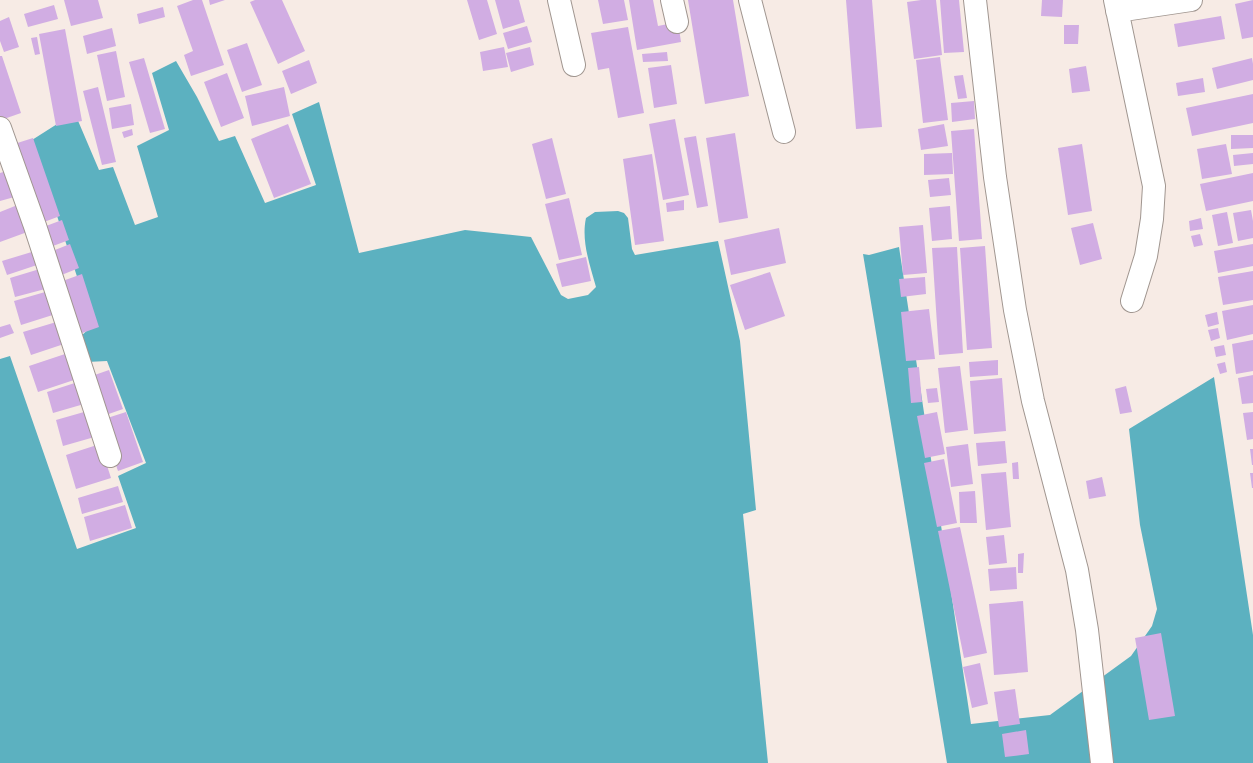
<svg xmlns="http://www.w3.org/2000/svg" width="1253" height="763" font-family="Merriweather,serif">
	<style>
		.water { fill: #5cb1c0 }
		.building { fill: #d1ade3 }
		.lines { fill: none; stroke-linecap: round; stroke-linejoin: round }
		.minor-casing { stroke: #a09690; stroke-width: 24 }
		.minor { stroke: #fff; stroke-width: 22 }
	</style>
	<rect width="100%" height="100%" fill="#f7ebe5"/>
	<path class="water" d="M 176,61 L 197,97 L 219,141 L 235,136 L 265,203 L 316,185 L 292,114 L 319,102 L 359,253 L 465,230 L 531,237 L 561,295 L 568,299 L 588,295 L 596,287 C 590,265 581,241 586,218 L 595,212 L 618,211 L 624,213 L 628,218 L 632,249 L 635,255 L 718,241 L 740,341 L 756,510 L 743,514 L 768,763 L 0,763 L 0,359 L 10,356 L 77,549 L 136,528 L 118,476 L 146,463 L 107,361 L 87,362 L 80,337 L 93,325 L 32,140 L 65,119 L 76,116 L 99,170 L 113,167 L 135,225 L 158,217 L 137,146 L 169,130 L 152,73 Z
		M 899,247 L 971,724 L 1050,715 L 1131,656 L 1152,626 L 1157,609 L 1140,525 L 1129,429 L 1214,377 L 1253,635 L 1253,763 L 947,763 L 863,254 L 869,255 Z"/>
	<path class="building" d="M 64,0 L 98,0 L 103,18 L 71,26 Z
		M 193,0 L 202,0 L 224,65 L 191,76 L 184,55 L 193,51 L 177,6 Z
		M 209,0 L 225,0 L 210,5 Z
		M 255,0 L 282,0 L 305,51 L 278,64 L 250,2 Z
		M 467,0 L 487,0 L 497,34 L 479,40 Z
		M 495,0 L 519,0 L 525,22 L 503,29 Z
		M 598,0 L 624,0 L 628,20 L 603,24 Z
		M 629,0 L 653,0 L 658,26 L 678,22 L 681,42 L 637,50 Z
		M 688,0 L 733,0 L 749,96 L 705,104 Z
		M 846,0 L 872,0 L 882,127 L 856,129 Z
		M 921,0 L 936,0 L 942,55 L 914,59 L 907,2 Z
		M 940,0 L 959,0 L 964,52 L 944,53 Z
		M 1042,0 L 1063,0 L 1062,17 L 1041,16 Z
		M 1253,0 L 1253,37 L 1242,39 L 1235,4 Z
		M 54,5 L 58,19 L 28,27 L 24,14 Z
		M 163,7 L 165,17 L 139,24 L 137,14 Z
		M 1221,16 L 1225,39 L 1178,47 L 1174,24 Z
		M 9,17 L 19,47 L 4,52 L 0,41 L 0,21 Z
		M 1064,25 L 1079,25 L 1078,44 L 1064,44 Z
		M 527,26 L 532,42 L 508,49 L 503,33 Z
		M 628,27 L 644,113 L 618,118 L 609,68 L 598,70 L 591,33 Z
		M 112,28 L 116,46 L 87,54 L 83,36 Z
		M 65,29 L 82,121 L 56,126 L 39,34 Z
		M 37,37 L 40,54 L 35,55 L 31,38 Z
		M 247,43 L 262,85 L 242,92 L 227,50 Z
		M 504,47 L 508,67 L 483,71 L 480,52 Z
		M 530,47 L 534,65 L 511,72 L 506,53 Z
		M 116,51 L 125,97 L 107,101 L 97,55 Z
		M 667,52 L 668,61 L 643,62 L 642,54 Z
		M 0,56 L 2,56 L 21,113 L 1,120 L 0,117 Z
		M 940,57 L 948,120 L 923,123 L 916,60 Z
		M 144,58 L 165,129 L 150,133 L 129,62 Z
		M 1252,58 L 1253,64 L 1253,80 L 1217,89 L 1212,68 Z
		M 309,60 L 317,83 L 291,94 L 282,71 Z
		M 671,65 L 677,104 L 654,108 L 648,68 Z
		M 1086,66 L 1090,91 L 1072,93 L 1069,69 Z
		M 227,73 L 244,118 L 221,127 L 204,82 Z
		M 963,75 L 967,98 L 958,99 L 954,76 Z
		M 1203,78 L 1205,92 L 1178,96 L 1176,83 Z
		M 98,87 L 116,162 L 102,165 L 83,91 Z
		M 284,87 L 290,116 L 252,126 L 245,96 Z
		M 1253,94 L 1253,123 L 1192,136 L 1186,108 Z
		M 974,101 L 975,119 L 952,122 L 951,103 Z
		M 131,104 L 134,125 L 112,129 L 109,108 Z
		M 675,119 L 689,195 L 663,200 L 649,124 Z
		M 288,124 L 311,184 L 274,198 L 251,139 Z
		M 944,124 L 948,146 L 921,150 L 918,129 Z
		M 132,129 L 133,135 L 124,138 L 122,132 Z
		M 974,129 L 982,239 L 959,241 L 951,131 Z
		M 735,133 L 748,218 L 719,223 L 706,138 Z
		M 1231,135 L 1253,135 L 1253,148 L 1231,149 Z
		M 696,136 L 708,206 L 697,208 L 684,138 Z
		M 33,138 L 60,216 L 36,225 L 8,146 Z
		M 552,138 L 566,194 L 546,199 L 532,144 Z
		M 1082,144 L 1092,211 L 1068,215 L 1058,148 Z
		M 1226,144 L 1232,174 L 1202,179 L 1197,149 Z
		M 952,153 L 953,174 L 924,175 L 924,154 Z
		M 1253,153 L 1253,164 L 1234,166 L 1233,155 Z
		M 652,154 L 664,241 L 635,245 L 623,159 Z
		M 10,170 L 18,196 L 0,201 L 0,173 Z
		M 1253,173 L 1253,201 L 1206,211 L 1200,184 Z
		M 949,178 L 951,195 L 930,197 L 928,180 Z
		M 569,198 L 582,255 L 559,260 L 545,204 Z
		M 684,200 L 684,210 L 667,212 L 666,203 Z
		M 20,204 L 30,231 L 0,242 L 0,212 Z
		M 950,206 L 952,239 L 932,241 L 929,208 Z
		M 1251,210 L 1253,221 L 1253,238 L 1238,241 L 1233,213 Z
		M 1227,212 L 1233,243 L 1218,246 L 1212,215 Z
		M 1201,218 L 1203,229 L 1190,231 L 1189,221 Z
		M 62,220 L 69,240 L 45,249 L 38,229 Z
		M 1093,223 L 1102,259 L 1080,265 L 1071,228 Z
		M 923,225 L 927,273 L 903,275 L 899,227 Z
		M 779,228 L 786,263 L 731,275 L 724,240 Z
		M 1200,234 L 1203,245 L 1194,247 L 1191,236 Z
		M 70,244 L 79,268 L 54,278 L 45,254 Z
		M 1253,244 L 1253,266 L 1218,273 L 1214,251 Z
		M 985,246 L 992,348 L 967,350 L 960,248 Z
		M 957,247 L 963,353 L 939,355 L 932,248 Z
		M 35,251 L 40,264 L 7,275 L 2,261 Z
		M 586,257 L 591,281 L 562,287 L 556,264 Z
		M 43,268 L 49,288 L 15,297 L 10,278 Z
		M 1253,271 L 1253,300 L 1223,305 L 1218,277 Z
		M 770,272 L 785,316 L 745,330 L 730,285 Z
		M 82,274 L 99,327 L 74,336 L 57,283 Z
		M 925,277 L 926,294 L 901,297 L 899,279 Z
		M 52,290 L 59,313 L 21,325 L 14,301 Z
		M 1253,305 L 1253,334 L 1227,340 L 1222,311 Z
		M 929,309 L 935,359 L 906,361 L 901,312 Z
		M 1217,312 L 1219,324 L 1208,327 L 1205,315 Z
		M 63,320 L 70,342 L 31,355 L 23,332 Z
		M 10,324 L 14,333 L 0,338 L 0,327 Z
		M 1218,328 L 1220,338 L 1211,341 L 1208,330 Z
		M 1253,340 L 1253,371 L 1236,374 L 1232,344 Z
		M 1224,345 L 1226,355 L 1216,357 L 1214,347 Z
		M 74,351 L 83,377 L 38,392 L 29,366 Z
		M 998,360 L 998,375 L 970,377 L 969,362 Z
		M 1225,362 L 1227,372 L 1220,374 L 1217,364 Z
		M 960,366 L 968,430 L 945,433 L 938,368 Z
		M 919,367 L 922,402 L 911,403 L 908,368 Z
		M 109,370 L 123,409 L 100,417 L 86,378 Z
		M 1253,375 L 1253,403 L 1242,404 L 1238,378 Z
		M 1002,378 L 1006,431 L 974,434 L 970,381 Z
		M 84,380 L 91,402 L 53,413 L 47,392 Z
		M 1126,386 L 1132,412 L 1120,414 L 1115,389 Z
		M 937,388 L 939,402 L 928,403 L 926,389 Z
		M 91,410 L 98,436 L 63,446 L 56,420 Z
		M 126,412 L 143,462 L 118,471 L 101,420 Z
		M 937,412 L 945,454 L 925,458 L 917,416 Z
		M 1253,412 L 1253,439 L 1247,440 L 1243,413 Z
		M 1005,441 L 1007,463 L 978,466 L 976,443 Z
		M 100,444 L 111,478 L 76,489 L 66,455 Z
		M 968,444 L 973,484 L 951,487 L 946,447 Z
		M 1250,449 L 1253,449 L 1253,465 L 1252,465 Z
		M 944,459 L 957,523 L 937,527 L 924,463 Z
		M 1018,462 L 1019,479 L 1013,479 L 1012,463 Z
		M 1006,472 L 1011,527 L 986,530 L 981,474 Z
		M 1250,473 L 1253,473 L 1253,488 L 1252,488 Z
		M 1102,477 L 1106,496 L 1089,499 L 1086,481 Z
		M 118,486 L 123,502 L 82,514 L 78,498 Z
		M 975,491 L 977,523 L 960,523 L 959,492 Z
		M 125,505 L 132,528 L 90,541 L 84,517 Z
		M 960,527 L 987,653 L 964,658 L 938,531 Z
		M 1004,535 L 1007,563 L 989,565 L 986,537 Z
		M 1024,553 L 1023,573 L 1018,573 L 1018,554 Z
		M 1016,567 L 1017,589 L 990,591 L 988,569 Z
		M 1023,601 L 1028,672 L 994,675 L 989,604 Z
		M 1161,633 L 1175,716 L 1149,720 L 1135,638 Z
		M 980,663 L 988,704 L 972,708 L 963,667 Z
		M 1015,689 L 1020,724 L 999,727 L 994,692 Z
		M 1026,730 L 1029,754 L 1005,757 L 1002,734 Z"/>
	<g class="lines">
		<g class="minor-casing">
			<path id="minor" d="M 559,0 L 574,65
				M 672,0 L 677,22
				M 750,0 L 784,132
				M 975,0 L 995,177 L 1015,310 L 1033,401 L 1077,570 L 1087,630 L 1102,763
				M 1115,0 L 1154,186 L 1152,219 L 1146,256 L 1132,301
				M 1117,11 L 1191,0
				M 0,128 L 35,226 L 110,456"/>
		</g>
		<use href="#minor" class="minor"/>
	</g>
</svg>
